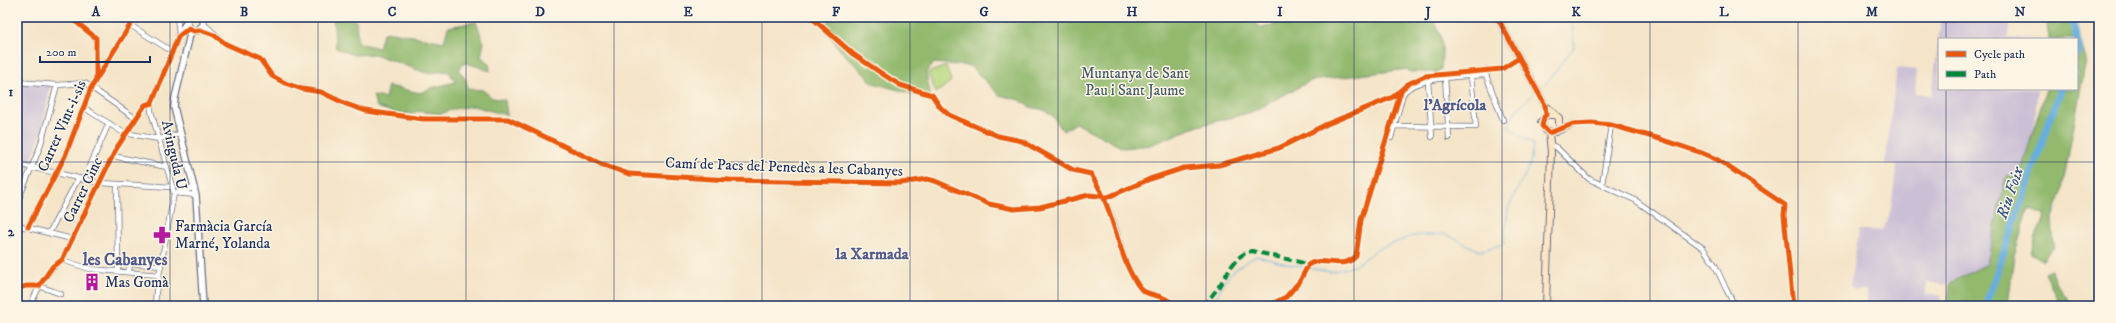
<svg xmlns="http://www.w3.org/2000/svg" width="2116" height="323" font-family="'IM FELL DW Pica',serif">
	<style>
		.industrial { fill: #cbbfd5 }
		.green { fill: #b8d980; stroke: #6a846f }
		.forest { fill: #92b96e; stroke: #567466 }
		.lines { fill: none; stroke-linecap: round; stroke-linejoin: round }
		.stream { stroke: #68afdf; stroke-width: 1 }
		.river { stroke: #68afdf; stroke-width: 7 }
		.minor-casing { stroke: #676e83; stroke-width: 6 }
		.tertiary-casing { stroke: #676e83; stroke-width: 8 }
		.secondary-casing { stroke: #676e83; stroke-width: 8 }
		.minor { stroke: #fff; stroke-width: 4.5 }
		.tertiary { stroke: #fff; stroke-width: 5.5 }
		.secondary { stroke: #fde5c5; stroke-width: 6 }
		.quiet { stroke: #00873e; stroke-width: 4; stroke-dasharray: 8 4; stroke-linecap: butt }
		.cycleway-casing { stroke: #fcf5e5; stroke-width: 8 }
		.cycleway { stroke: #e8590c; stroke-width: 5 }
		.grid { fill: none; stroke: #1b2f5e; stroke-width: 1; stroke-opacity: 0.55 }
		.labels { text-anchor: middle; dominant-baseline: central; stroke-width: 3; stroke-linejoin: round; paint-order: stroke }
		.park-label { font-size: 15px; fill: #425a66; stroke: #fcf5e5 }
		.street-label { font-size: 15px; fill: #1b2f5e; stroke: #fcf5e5 }
		.poi-label { font-size: 15px; fill: #1b2f5e; stroke: #fcf5e5; text-anchor: start }
		.neighbourhood-label { font-size: 16px; font-weight: bold; fill: #515a8c; stroke: #fcf5e5 }
		.water-label { font-size: 16px; font-style: italic; fill: #325585; stroke: #fcf5e5 }
		.quarter-label { font-size: 17px; font-weight: bold; fill: #515a8c; stroke: #fcf5e5 }
		.neatline { fill: none; stroke: #1b2f5e; stroke-width: 1.5 }
		.grid-label { font-size: 13px; text-anchor: middle; font-weight: bold; fill: #1b2f5e }
	</style>
	<rect width="100%" height="100%" fill="#fcf5e5"/>
	<filter id="ink" filterUnits="userSpaceOnUse"><feTurbulence type="fractalNoise" baseFrequency=".025" numOctaves="2"/><feDisplacementMap in="SourceGraphic" scale="8" xChannelSelector="R" yChannelSelector="G"/><feConvolveMatrix kernelMatrix="1 2 1 2 8 2 1 2 1" color-interpolation-filters="sRGB"/></filter>
	<filter id="wash" filterUnits="userSpaceOnUse"><feTurbulence type="fractalNoise" baseFrequency=".012" numOctaves="4" result="noise"/><feDisplacementMap in="SourceGraphic" scale="16" xChannelSelector="R" yChannelSelector="G"/><feGaussianBlur stdDeviation="0.9" result="paint"/><feColorMatrix in="noise" values="0 0 0 0 0 0 0 0 0 0 0 0 0 0 0 0 0 1.4 0 .05"/><feComposite in="paint" operator="in"/></filter>
	<g filter="url(#wash)">
		<rect width="100%" height="100%" fill="#f4e4c8"/>
		<path class="industrial" d="M 1941,17 L 2012,17 L 2008,37 L 2039,39 L 1939,39 L 1939,89 L 2038,89 L 2033,131 L 2019,178 L 2006,176 L 1987,264 L 1944,285 L 1926,282 L 1926,295 L 1941,295 L 1943,306 L 1867,306 L 1867,290 L 1854,290 L 1850,285 L 1859,230 L 1883,230 L 1890,213 L 1897,165 L 1885,164 L 1897,68 L 1917,70 L 1915,93 L 1932,95 Z
			M 17,79 L 51,81 L 42,133 L 17,195 Z"/>
		<path class="green" d="M 946,66 L 951,81 L 936,93 L 928,73 Z"/>
		<path class="forest" d="M 333,17 L 342,17 L 356,21 L 358,43 L 379,48 L 383,33 L 392,32 L 444,42 L 448,27 L 476,22 L 484,43 L 481,56 L 489,64 L 490,71 L 464,62 L 459,70 L 466,80 L 468,89 L 483,90 L 492,98 L 505,100 L 507,115 L 473,106 L 453,109 L 441,114 L 417,111 L 413,114 L 392,112 L 377,107 L 373,96 L 385,98 L 388,86 L 420,93 L 431,88 L 456,82 L 448,71 L 426,73 L 374,54 L 354,55 L 336,48 Z
			M 833,17 L 1246,17 L 1262,28 L 1281,23 L 1285,17 L 1432,17 C 1443,34 1443,49 1441,69 L 1437,72 L 1410,72 L 1408,69 L 1310,81 L 1252,112 L 1198,126 L 1150,145 L 1123,148 L 1076,123 L 1063,131 L 1053,116 L 1044,110 L 1030,107 L 1020,100 L 999,95 L 970,66 L 934,63 L 926,72 L 931,99 L 873,83 L 840,50 L 824,27 Z
			M 2046,17 L 2074,17 L 2086,60 L 2061,195 L 2052,218 L 2054,247 L 2042,261 L 2031,254 C 2033,241 2040,228 2045,215 L 2029,208 L 2014,255 L 2008,306 L 1948,306 L 1950,283 L 1987,264 L 2006,175 L 2019,178 L 2046,89 L 2077,89 L 2077,39 L 2049,39 Z
			M 2051,269 L 2054,281 L 2073,306 L 2061,306 L 2044,272 Z"/>
		<g class="lines">
			<path class="stream" d="M 1539,90 L 1548,81 L 1574,47 L 1572,17
				M 1141,306 L 1146,302 L 1163,306
				M 1214,306 C 1220,281 1234,267 1257,256 L 1282,263 L 1330,272 L 1355,266 L 1377,249 L 1413,236 L 1445,234 L 1480,251 L 1504,244 L 1508,208 L 1530,165 L 1533,144 L 1508,127 L 1516,110 L 1535,93"/>
			<path class="river" d="M 2071,17 L 2077,39
				M 2077,40 L 2079,48 L 2077,54
				M 1985,306 L 2061,89"/>
		</g>
	</g>
	<g filter="url(#ink)">
		<g class="lines">
			<g class="minor-casing">
				<path id="minor" d="M 177,17 L 179,34
					M 204,24 L 226,44 L 260,59 L 272,76 L 296,87 L 321,92 L 346,104 L 376,113 L 423,119 L 508,119 L 603,165 L 629,174 L 730,180 L 901,183 L 927,179 L 935,181 L 989,204 L 1014,209 L 1040,207 L 1089,195 L 1108,197 L 1150,179 L 1184,168 L 1219,165 L 1279,148 L 1327,124 L 1393,97 L 1408,84 L 1425,76 L 1502,69 L 1519,58
					M 130,25 L 173,52
					M 200,30 L 214,35
					M 1486,75 L 1503,120
					M 1445,78 L 1449,138
					M 1428,81 L 1432,137
					M 17,82 L 57,85 L 85,83 L 135,118
					M 83,107 L 124,133 L 159,139 L 180,134
					M 1395,126 L 1476,127 L 1471,76
					M 1391,138 L 1403,94 C 1414,77 1467,76 1486,75 L 1487,69
					M 1551,145 L 1556,147 L 1589,179 L 1635,200 L 1703,248 L 1715,265 L 1726,289 L 1735,306
					M 113,156 L 167,167
					M 17,164 L 100,183 L 173,187
					M 84,180 L 109,123
					M 117,184 L 118,270
					M 1602,185 L 1611,125
					M 177,192 L 195,188
					M 174,193 L 196,195
					M 1103,196 C 1119,225 1120,262 1141,288 C 1148,297 1164,293 1175,306
					M 17,203 L 40,147 L 57,85
					M 17,225 L 72,239
					M 28,227 L 65,156 L 91,88 L 135,17
					M 49,233 L 78,179
					M 62,260 L 90,269 L 159,275
					M 129,271 L 130,263 L 161,266
					M 39,286 L 61,294
					M 30,306 C 38,288 46,272 62,260 L 116,149 L 145,105 L 152,103
					M 155,306 L 156,292 L 174,193 L 151,111 L 151,104 L 178,37"/>
			</g>
			<g class="tertiary-casing">
				<path id="tertiary" d="M 187,23 L 191,30 L 197,31 L 204,24 L 202,17
					M 191,30 L 175,98 L 174,107 L 196,196 L 203,306
					M 178,37 L 189,17"/>
			</g>
			<g class="secondary-casing">
				<path id="secondary" d="M 1497,17 L 1545,105 L 1559,118 L 1559,128
					M 1554,115 L 1546,115 L 1541,122 L 1546,131 L 1555,132
					M 1557,131 L 1573,124
					M 1546,306 L 1551,152 L 1549,133"/>
			</g>
			<use href="#minor" class="minor"/>
			<use href="#tertiary" class="tertiary"/>
			<use href="#secondary" class="secondary"/>
			<path class="quiet" d="M 1203,306 C 1208,300 1213,295 1217,289 C 1227,276 1234,254 1252,251 L 1308,264"/>
			<g class="cycleway-casing">
				<path id="cycleway" d="M 70,17 L 96,38 L 96,79
					M 811,17 L 853,54 L 884,75 L 900,85 L 932,95 L 940,107 L 949,115 L 998,136 L 1022,141 L 1073,170 L 1091,174 C 1095,182 1102,191 1105,201 C 1116,227 1122,266 1141,289 C 1148,297 1164,293 1175,306
					M 1497,17 L 1545,105 L 1546,115
					M 1544,117 L 1542,126 L 1549,133 L 1573,124 L 1592,123 L 1611,125 L 1660,139 L 1702,153 L 1718,160 L 1785,205 L 1784,215 L 1793,306
					M 28,227 L 65,156 L 91,88 L 135,17
					M 1308,265 C 1321,255 1343,271 1356,256 L 1361,220 L 1401,91
					M 17,289 L 26,286 L 39,286 L 53,266 L 62,260 L 116,149 L 145,105 L 152,103 L 178,37 L 189,28 L 194,31 L 200,30 L 214,35 L 226,44 L 260,59 L 272,76 L 285,83 L 302,89 L 321,92 L 346,104 L 366,111 L 423,119 L 508,119 L 603,165 L 629,174 L 730,180 L 901,183 L 927,179 L 935,181 L 989,204 L 1014,209 L 1040,207 L 1089,195 L 1108,197 L 1150,179 L 1184,168 L 1219,165 L 1279,148 L 1327,124 L 1393,97 L 1408,84 L 1425,76 L 1502,69 L 1519,58
					M 1268,306 L 1286,297 L 1300,281 L 1306,269"/>
			</g>
			<use href="#cycleway" class="cycleway"/>
		</g>
	</g>
	<path class="grid" d="M 170,17 L 170,306M 318,17 L 318,306M 466,17 L 466,306M 614,17 L 614,306M 762,17 L 762,306M 910,17 L 910,306M 1058,17 L 1058,306M 1206,17 L 1206,306M 1354,17 L 1354,306M 1502,17 L 1502,306M 1650,17 L 1650,306M 1798,17 L 1798,306M 1946,17 L 1946,39M 1946,89 L 1946,306M 17,162 L 2099,162"/>
	<defs>
		<g id="pharmacy-bare" transform="scale(1.38)"><path d="M-2-6h4v4h4v4h-4v4h-4v-4h-4v-4h4Z" fill="#b5179e" stroke="#fcf5e5" stroke-width="2.5" paint-order="stroke"/></g>
		<g id="building-bare" transform="scale(1.38)"><path d="M-4-6H4V6H1V3H-1V6H-4ZM-2.5-4.3h1.7v1.8h-1.7ZM.8-4.3h1.7v1.8H.8ZM-2.5-1h1.7V.8h-1.7ZM.8-1h1.7V.8H.8Z" fill="#b5179e" stroke="#fcf5e5" stroke-width="2.5" paint-order="stroke"/></g>
	</defs>
	<g fill-rule="evenodd">
		<use href="#pharmacy-bare" x="162" y="235"/>
		<use href="#building-bare" x="92" y="282"/>
	</g>
	<g class="labels">
		<g class="park-label">
			<text x="1135" y="73">Muntanya de Sant<tspan x="1135" dy="17">Pau i Sant Jaume</tspan></text>
		</g>
		<g class="street-label">
			<text transform="translate(62 126) rotate(-66)">Carrer Vint-i-sis</text>
			<text transform="translate(174 155) rotate(77)">Avinguda U</text>
			<text transform="translate(784 167) rotate(2)">Camí de Pacs del Penedès a les Cabanyes</text>
			<text transform="translate(83 190) rotate(-64)">Carrer Cinc</text>
		</g>
		<g class="poi-label">
			<text x="175" y="226">Farmàcia García<tspan x="175" dy="17">Marné, Yolanda</tspan></text>
			<text x="105" y="282">Mas Gomà</text>
		</g>
		<g class="neighbourhood-label">
			<text x="1455" y="105">l'Agrícola</text>
			<text x="872" y="254">la Xarmada</text>
		</g>
		<g class="water-label">
			<text transform="translate(2010 193) rotate(-71)">Riu Foix</text>
		</g>
		<g class="quarter-label">
			<text x="125" y="260">les Cabanyes</text>
		</g>
	</g>
	<rect width="2116" height="323" fill="none" stroke="#fcf5e5" stroke-width="44"/>
	<rect x="1938" y="38" width="140" height="52" fill="#fcf5e5" stroke="#a2a6af"/>
	<rect x="1946" y="51" width="20" height="6" fill="#e8590c" stroke="#a2a6af"/>
	<text x="1974" y="58" font-size="12" fill="#1b2f5e">Cycle path</text>
	<rect x="1946" y="71" width="20" height="6" fill="#00873e" stroke="#a2a6af"/>
	<text x="1974" y="78" font-size="12" fill="#1b2f5e">Path</text>
	<path d="M40 56v6h110v-6" fill="none" stroke="#1b2f5e" stroke-width="2"/>
	<text x="46" y="56" font-size="12" fill="#1b2f5e" stroke="#fcf5e5" stroke-width="3" paint-order="stroke">200 m</text>
	<rect x="22" y="22" width="2072" height="279" class="neatline"/>
	<g class="grid-label">
		<text x="96" y="16">A</text>
		<text x="244" y="16">B</text>
		<text x="392" y="16">C</text>
		<text x="540" y="16">D</text>
		<text x="688" y="16">E</text>
		<text x="836" y="16">F</text>
		<text x="984" y="16">G</text>
		<text x="1132" y="16">H</text>
		<text x="1280" y="16">I</text>
		<text x="1428" y="16">J</text>
		<text x="1576" y="16">K</text>
		<text x="1724" y="16">L</text>
		<text x="1872" y="16">M</text>
		<text x="2020" y="16">N</text>
		<text x="11" y="96">1</text>
		<text x="11" y="236">2</text>
	</g>
</svg>
